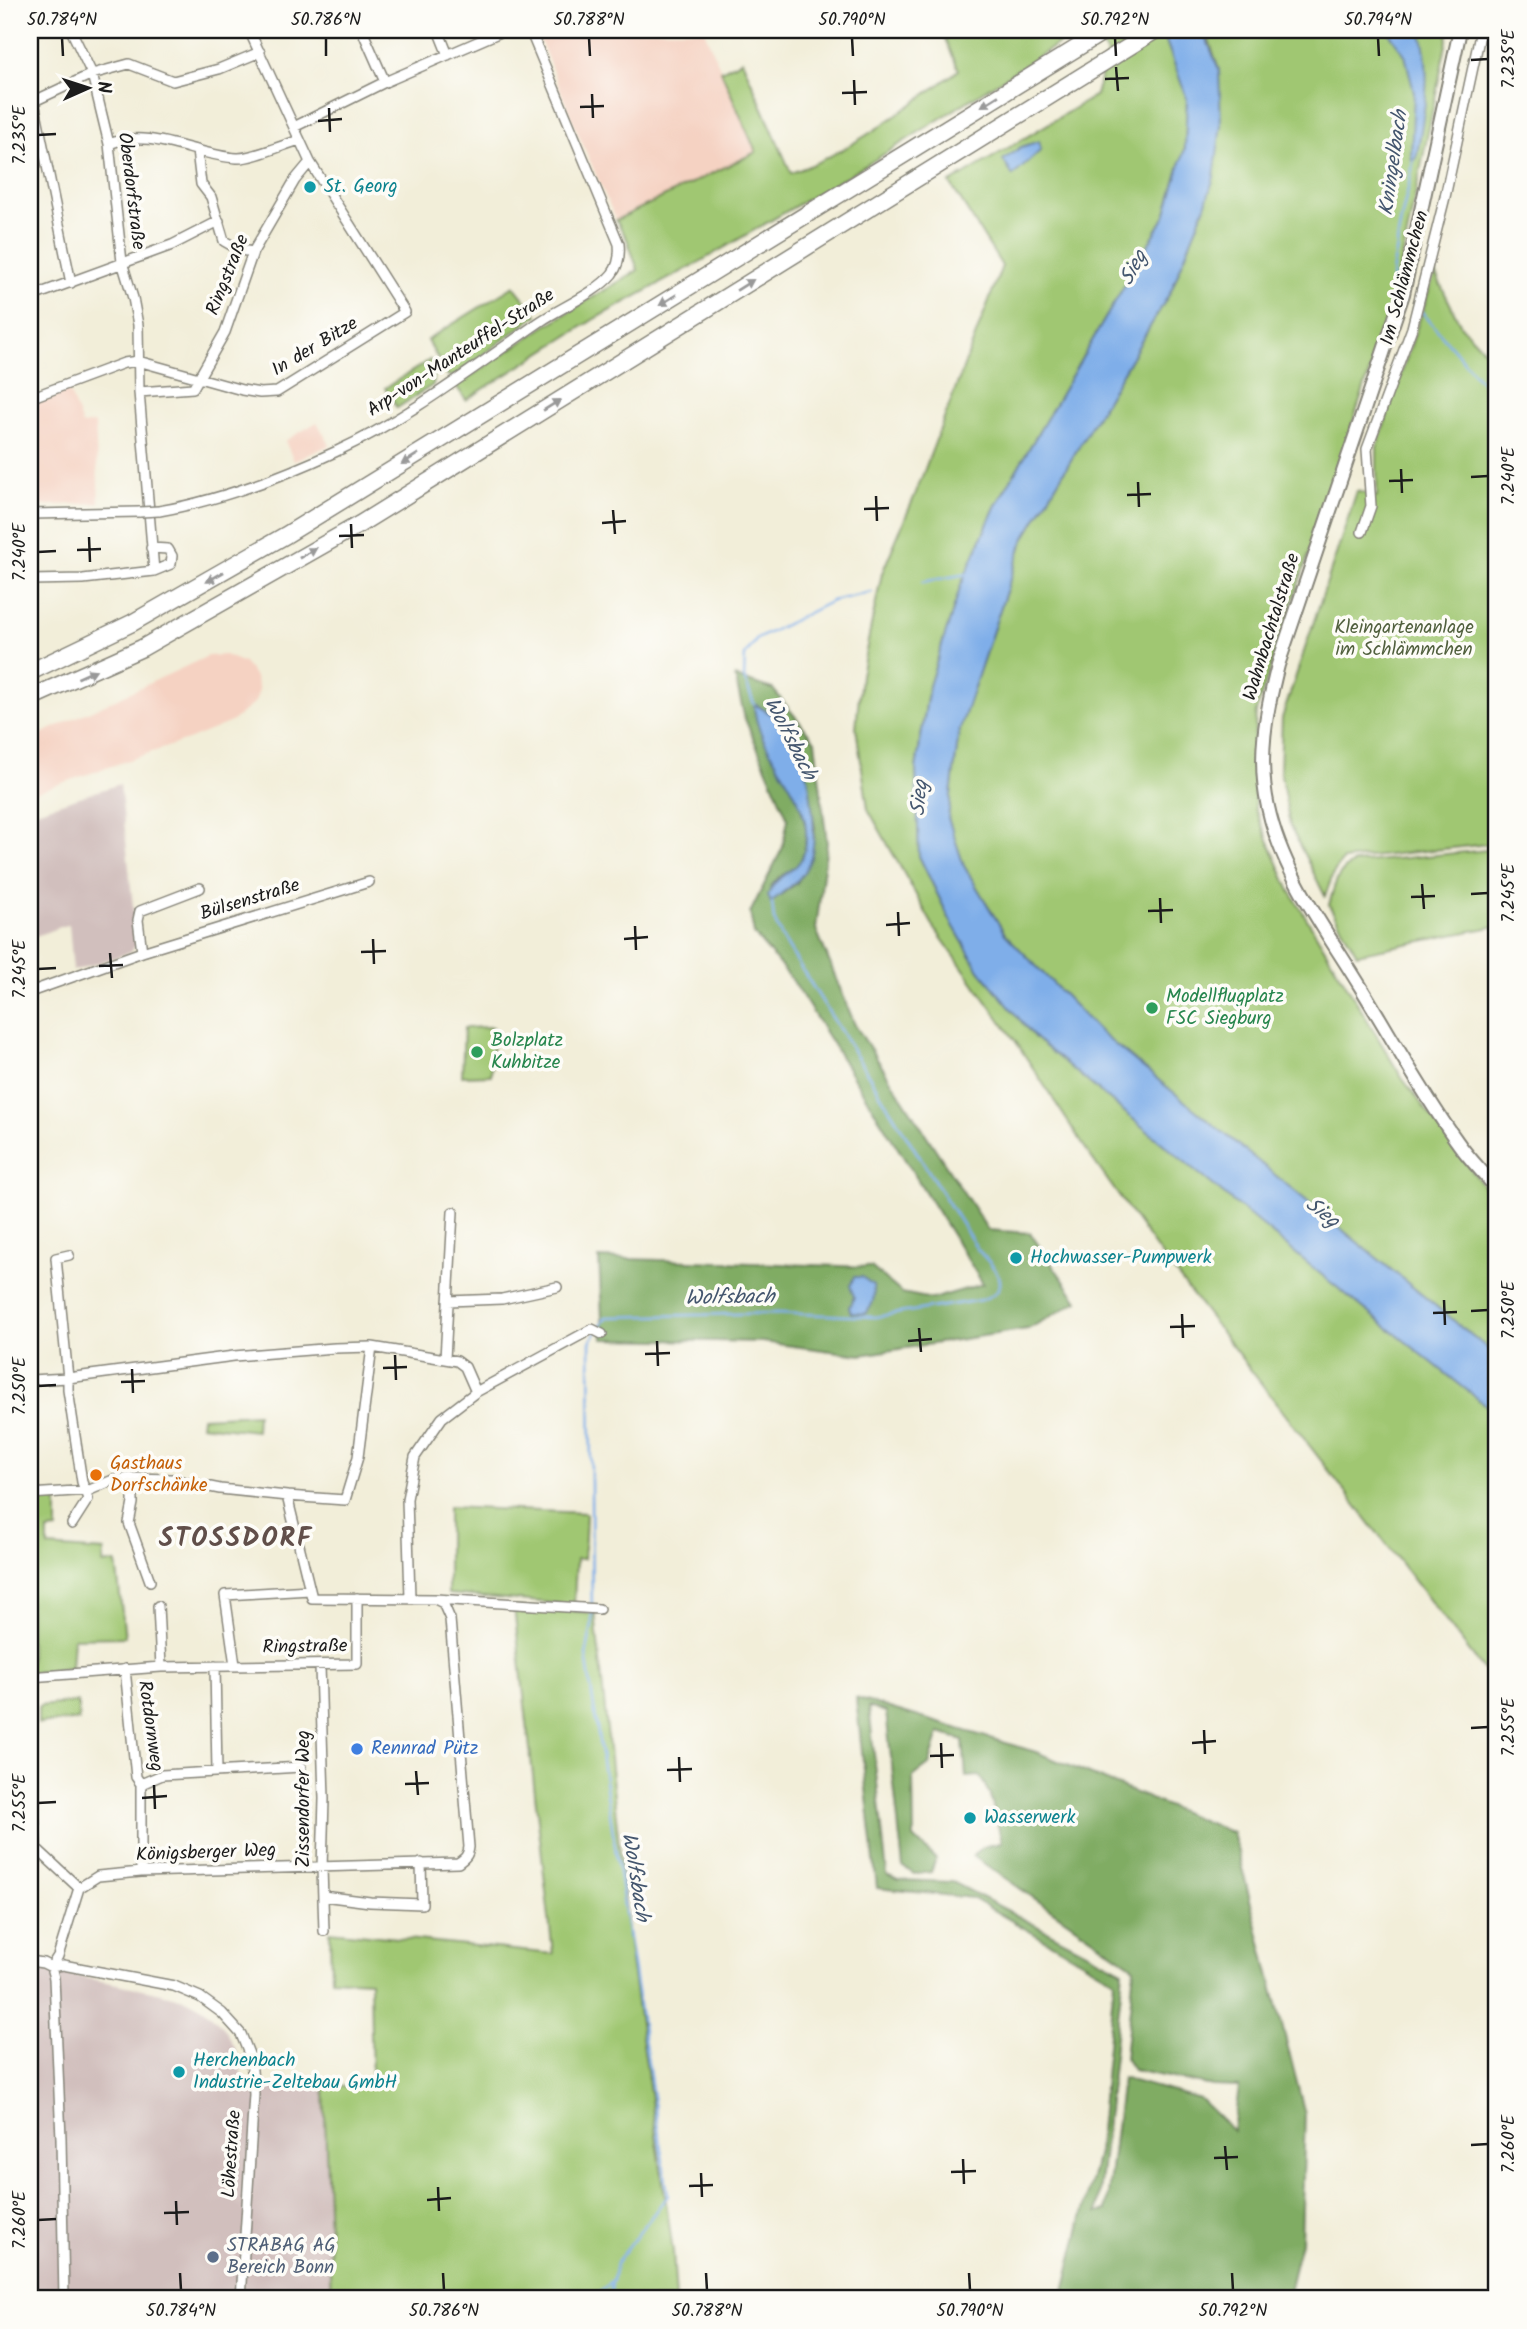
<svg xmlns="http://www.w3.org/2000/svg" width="1527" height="2329" font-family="Kalam,sans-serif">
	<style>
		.built { fill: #f5d2c2 }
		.industrial { fill: #d1bfbd }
		.green { fill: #a0c772; stroke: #5e7247; stroke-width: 2 }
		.forest { fill: #80ac64; stroke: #4e6440; stroke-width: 2; fill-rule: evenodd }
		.water { fill: #7faee9; stroke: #4e6582; stroke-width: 2 }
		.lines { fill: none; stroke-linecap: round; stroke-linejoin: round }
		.stream { stroke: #7faee9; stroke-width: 2.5 }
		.minor-casing { stroke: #87857a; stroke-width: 12 }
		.secondary-casing { stroke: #87857a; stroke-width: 16 }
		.motorway-casing { stroke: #87857a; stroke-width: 19 }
		.minor { stroke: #fff; stroke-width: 9 }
		.secondary { stroke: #fff; stroke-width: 12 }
		.motorway { stroke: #fff; stroke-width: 16 }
		.minor-bridge-casing { stroke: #87857a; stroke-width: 12; stroke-linecap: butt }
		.minor-bridge { stroke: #fff; stroke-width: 9 }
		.oneway { fill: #999 }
		.ticks { fill: none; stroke: #1c1c1c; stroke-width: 2.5 }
		.culture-dot { fill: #0f9aa8; stroke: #fdfcf7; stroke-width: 2.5 }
		.leisure-dot { fill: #2e9e5b; stroke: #fdfcf7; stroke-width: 2.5 }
		.food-dot { fill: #e8710a; stroke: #fdfcf7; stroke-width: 2.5 }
		.shop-dot { fill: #3f7fe0; stroke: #fdfcf7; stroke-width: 2.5 }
		.service-dot { fill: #5c6f8a; stroke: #fdfcf7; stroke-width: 2.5 }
		.labels { text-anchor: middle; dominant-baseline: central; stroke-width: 7; stroke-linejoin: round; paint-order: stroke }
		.culture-label { font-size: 19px; fill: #0d838f; stroke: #fdfcf7; text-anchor: start }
		.street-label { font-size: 19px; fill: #1c1c1c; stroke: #fdfcf7 }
		.park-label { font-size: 19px; fill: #51603e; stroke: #fdfcf7 }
		.leisure-label { font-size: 19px; fill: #27864d; stroke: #fdfcf7; text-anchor: start }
		.food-label { font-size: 19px; fill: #c56008; stroke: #fdfcf7; text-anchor: start }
		.shop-label { font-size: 19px; fill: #366cbe; stroke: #fdfcf7; text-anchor: start }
		.service-label { font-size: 19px; fill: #4e5e75; stroke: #fdfcf7; text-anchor: start }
		.water-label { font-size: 21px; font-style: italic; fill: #44566e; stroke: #fdfcf7 }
		.district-label { font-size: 26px; font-weight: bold; letter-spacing: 2px; fill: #614f4a; stroke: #fdfcf7 }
		.neatline { fill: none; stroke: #1c1c1c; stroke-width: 2.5 }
		.ticks-label { font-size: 18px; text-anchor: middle; fill: #1c1c1c }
	</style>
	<rect width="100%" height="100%" fill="#fdfcf7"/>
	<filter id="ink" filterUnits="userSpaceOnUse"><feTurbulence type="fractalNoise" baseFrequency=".0143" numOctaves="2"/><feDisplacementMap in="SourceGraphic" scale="14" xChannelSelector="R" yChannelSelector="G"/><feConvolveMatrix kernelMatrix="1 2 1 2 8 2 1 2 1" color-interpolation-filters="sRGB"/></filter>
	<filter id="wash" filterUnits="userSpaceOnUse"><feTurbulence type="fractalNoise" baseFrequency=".00686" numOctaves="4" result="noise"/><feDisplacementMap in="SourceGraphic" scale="28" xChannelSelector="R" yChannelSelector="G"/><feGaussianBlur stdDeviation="1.57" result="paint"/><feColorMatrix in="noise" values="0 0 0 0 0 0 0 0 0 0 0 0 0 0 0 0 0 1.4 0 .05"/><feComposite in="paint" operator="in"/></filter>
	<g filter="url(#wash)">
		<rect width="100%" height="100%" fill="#f2eed9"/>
		<path class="built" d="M 536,30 L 704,30 L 756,152 L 616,220 L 579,136 Z
			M 68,388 L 82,425 L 95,423 L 99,503 L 30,506 L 30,402 Z
			M 317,422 L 330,445 L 294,461 L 285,441 Z
			M 225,655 L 244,663 L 254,675 L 259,690 L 255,702 L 231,722 L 190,739 L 30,794 L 30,739 L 208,656 Z"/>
		<path class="industrial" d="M 120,784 L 137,943 L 131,952 L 73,971 L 69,924 L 30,938 L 30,813 Z
			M 30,1967 L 157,1992 L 188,2000 L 204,2009 L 224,2028 L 230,2038 L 237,2052 L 244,2087 L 324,2085 L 331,2299 L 30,2299 Z"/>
		<path class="green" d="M 941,30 L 1080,30 L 878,158 L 698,263 L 596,318 L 466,400 L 456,386 L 544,327 L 638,270 L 627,239 L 616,220 L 756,152 L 721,71 L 742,60 L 791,173 C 853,151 906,108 959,70 Z
			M 1092,30 L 1159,30 L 1166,41 L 1187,98 L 1185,148 L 1165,216 L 995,507 L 961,585 L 929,686 L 916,768 L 919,856 L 950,920 L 979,970 L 1035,1038 L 1328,1280 L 1497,1414 L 1497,1687 L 1156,1248 L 1091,1157 L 1016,1042 L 935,929 L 868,809 L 856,728 L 861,675 L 882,573 L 915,495 L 1002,266 L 950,183 L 1096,95 L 1107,53 Z
			M 1206,30 L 1449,30 L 1394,299 L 1256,712 L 1253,756 L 1255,809 L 1289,889 L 1402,1078 L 1497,1204 L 1497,1356 L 1102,1034 L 1005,934 L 964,866 L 948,818 L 959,732 L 1023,541 L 1171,291 L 1205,206 L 1219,70 Z
			M 1435,273 L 1461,326 L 1497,364 L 1497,728 L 1488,766 L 1497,783 L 1497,843 L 1343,860 L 1334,872 L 1325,896 L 1290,826 L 1280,770 L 1282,718 L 1357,491 L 1377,497 L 1377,447 Z
			M 514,286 L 537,315 L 454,376 L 448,376 L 427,340 Z
			M 430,360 L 435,368 L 433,385 L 397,408 L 385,388 Z
			M 1497,849 L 1497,926 L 1357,954 L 1329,905 C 1334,888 1336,871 1354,863 Z
			M 493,1027 L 491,1075 L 462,1076 L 464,1028 Z
			M 257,1414 L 256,1431 L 201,1425 L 202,1417 Z
			M 57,1496 L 57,1530 L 48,1531 L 48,1547 L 104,1551 L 103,1564 L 116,1562 L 125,1637 L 73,1638 L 71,1668 L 30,1673 L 30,1498 Z
			M 448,1507 L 586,1513 L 584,1559 L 576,1559 L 574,1605 L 448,1594 Z
			M 514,1607 L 595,1613 L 631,1961 L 673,2251 L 676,2299 L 331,2299 L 324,2085 L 372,2087 L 370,1981 L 331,1979 L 330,1931 L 553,1954 Z
			M 78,1702 L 79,1720 L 38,1724 L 38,1709 L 40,1706 Z"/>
		<path class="forest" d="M 735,677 L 773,689 L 815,741 L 827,843 L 816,929 L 855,1025 L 988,1230 L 1030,1233 L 1078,1301 L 1028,1329 L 861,1355 L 762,1342 L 603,1339 L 599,1258 L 871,1267 L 902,1293 L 932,1299 L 983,1284 L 793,981 L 754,934 L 750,913 L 782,849 L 788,819 L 745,719 ZM 771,712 L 798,743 L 805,762 L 815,828 L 811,858 L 797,883 L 779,896 L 771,886 L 778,878 L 799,865 L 804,852 L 807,831 L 797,794 L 770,751 Z
			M 856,1698 L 1036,1752 L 1233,1833 L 1305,2114 L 1301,2242 L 1287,2299 L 1062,2299 L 1098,2153 L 1114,1980 L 972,1898 L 877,1888 ZM 869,1707 L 886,1712 L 903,1867 L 914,1874 L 931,1872 L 936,1859 L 914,1838 L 913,1777 L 929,1765 L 939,1733 L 963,1740 L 966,1777 L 980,1776 L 990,1795 L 1002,1842 L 983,1847 L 973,1856 L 1134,1967 L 1125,2058 L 1133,2070 L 1212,2086 L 1239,2087 L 1233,2131 L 1200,2099 L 1122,2078 L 1106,2211 L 1097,2213 L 1123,1971 L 953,1882 L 898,1880 L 887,1875 Z"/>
		<path class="water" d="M 1159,30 L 1203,30 L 1219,70 L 1221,125 L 1214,177 L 1205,206 L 1171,291 L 1023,541 L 959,732 L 948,818 L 964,866 L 1005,934 L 1102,1034 L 1497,1356 L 1497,1414 L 1328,1280 L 1035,1038 L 979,970 L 950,920 L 919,856 L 916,769 L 929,686 L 961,585 L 995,507 L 1165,216 L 1185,148 L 1187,99 L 1166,41 Z
			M 1387,30 L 1420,30 C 1433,71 1424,113 1417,155 L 1413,163 L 1411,156 L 1414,92 L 1405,55 Z
			M 1039,141 L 1041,150 L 1013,176 L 1003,160 L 1021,147 Z
			M 754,704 C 772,713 787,725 797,743 C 809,763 819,838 810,860 C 800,885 787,886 771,903 L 768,896 C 775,873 798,873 804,853 C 819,795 756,758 754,704 Z
			M 854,1277 L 862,1277 L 873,1285 C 875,1297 874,1305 865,1314 L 851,1313 L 849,1307 L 854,1297 L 850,1286 Z"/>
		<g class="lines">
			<path class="stream" d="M 1393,283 C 1390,269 1396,259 1397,246 C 1399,217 1410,190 1413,161
				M 1422,312 L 1479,379 L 1497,397
				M 922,582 L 967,574
				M 754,704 L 744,678 L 745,655 L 757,639 L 832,601 L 872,592
				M 590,2299 L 613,2281 L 616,2263 L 668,2195 L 586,1655 L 592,1625 L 590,1342 L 606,1317 L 777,1313 L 875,1317 L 981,1300 C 1017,1288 994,1267 978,1250 L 783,939 L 774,920 L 772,903
				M 610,2299 L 612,2282"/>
		</g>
	</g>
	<g filter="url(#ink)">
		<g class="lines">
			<g class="minor-casing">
				<path id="minor" d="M 71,30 L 92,74 L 109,144 L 122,262 L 133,298 L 138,325 L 139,392 L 154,571 L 171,564 L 172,556 L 168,549 L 151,548
					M 362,30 L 385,82
					M 438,30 L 448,55
					M 34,102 L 71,283
					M 30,103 L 92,74 L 129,64 L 173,81 L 219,69 L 260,52
					M 294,127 L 385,82 L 505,30
					M 109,144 C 150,127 196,156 237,158 C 251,159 285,144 300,140
					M 197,150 L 201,184 L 211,197 L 224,241 L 240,250 L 253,252
					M 30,297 L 172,245 L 219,221
					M 139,392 L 193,388 L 225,332 L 253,252 L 295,180 L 310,162 L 249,30
					M 30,398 L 124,363 L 138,361 L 242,390 L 260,393 L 277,392 L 405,312 L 310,162
					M 159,511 C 217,501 281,477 335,452 C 409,418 474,367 541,321 C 562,307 596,293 612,274 C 619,265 620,254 619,244 L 530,30
					M 30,514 L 140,512
					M 1362,532 L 1371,506 L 1367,449 L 1412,328 L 1445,197 L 1481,30
					M 30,580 L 83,579 L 154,571
					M 142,952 L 138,920 L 140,911 L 200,888
					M 30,992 L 142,952 L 369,882
					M 69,1255 L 56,1258 L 68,1378 L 68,1390 L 82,1482 L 88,1499 L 72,1524
					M 448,1301 L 502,1299 L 557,1287
					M 445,1359 L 453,1212
					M 30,1380 L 68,1378 L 234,1356 L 335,1348 L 372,1347 L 457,1361 L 465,1367 L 476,1392 L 442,1418 L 415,1457 L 407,1499 L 410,1598
					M 476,1392 L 592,1329 L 602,1334
					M 133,1478 L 133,1503 L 129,1523 L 150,1581
					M 30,1494 L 90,1490 L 113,1480 L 133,1478 L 170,1479 L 220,1489 L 287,1496 L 312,1598 L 435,1599 L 599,1609
					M 287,1496 L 345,1500 L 358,1457 L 372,1347
					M 158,1606 L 161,1667
					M 235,1665 L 225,1595 L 310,1590
					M 215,1666 L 217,1772
					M 320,1666 L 324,1799 L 322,1868 L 324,1931
					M 125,1669 L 136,1777 L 141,1784 L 141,1872
					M 30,1677 L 161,1667 L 357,1664 L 357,1598
					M 30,1752 L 36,1848 L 79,1888
					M 141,1784 L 162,1775 L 301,1767
					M 323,1896 L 370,1902 L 422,1904 L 421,1863
					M 30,1961 L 43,1963 L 51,1967 L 63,1965 L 174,1986 L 200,1997 L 222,2013 L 241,2034 L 251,2059 L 254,2094 L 241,2299
					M 64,2299 L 61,2138 L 54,1978 L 51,1967 L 58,1956 L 79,1888 L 98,1876 L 141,1872 L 458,1863 C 465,1858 468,1856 469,1847 L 450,1619 L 443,1603 L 435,1599"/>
			</g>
			<g class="secondary-casing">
				<path id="secondary" d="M 1460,30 L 1403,294 L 1278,665 C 1266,712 1257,758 1268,807 C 1282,873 1326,930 1360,986 C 1392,1038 1421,1091 1456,1140 C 1468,1158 1484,1173 1497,1189"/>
			</g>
			<g class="motorway-casing">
				<path id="motorway" d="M 30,672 L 132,623 L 286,535 L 1106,30
					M 30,698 L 142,648 L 360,524 L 1156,30"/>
			</g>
			<use href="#minor" class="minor"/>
			<use href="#secondary" class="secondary"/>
			<use href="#motorway" class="motorway"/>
			<g class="minor-bridge-casing">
				<path id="minor-bridge" d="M 140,512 L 159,511"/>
			</g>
			<use href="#minor-bridge" class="minor-bridge"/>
		</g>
		<defs><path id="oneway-solid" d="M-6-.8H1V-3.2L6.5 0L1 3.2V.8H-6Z" transform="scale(1.75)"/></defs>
		<g class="oneway">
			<use href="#oneway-solid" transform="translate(990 101) rotate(148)"/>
			<use href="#oneway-solid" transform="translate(745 285) rotate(-32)"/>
			<use href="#oneway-solid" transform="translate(668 300) rotate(148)"/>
			<use href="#oneway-solid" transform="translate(552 405) rotate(-32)"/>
			<use href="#oneway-solid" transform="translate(410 459) rotate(148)"/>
			<use href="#oneway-solid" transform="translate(308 553) rotate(-30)"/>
			<use href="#oneway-solid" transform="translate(215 577) rotate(150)"/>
			<use href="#oneway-solid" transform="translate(87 674) rotate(-24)"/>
		</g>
	</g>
	<path class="ticks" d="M 62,38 L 63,56M 326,38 L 326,56M 589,38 L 590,56M 852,38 L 853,56M 1115,38 L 1116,56M 1378,38 L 1379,56M 1471,60 L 1488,59M 1116,67 L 1118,91M 1105,79 L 1129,78M 854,80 L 855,105M 842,93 L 867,92M 592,94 L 593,118M 580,107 L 604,106M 329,108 L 330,132M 318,121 L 342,119M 38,135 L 56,134M 1401,469 L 1402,493M 1471,477 L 1488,476M 1389,481 L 1413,480M 1138,482 L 1139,507M 1127,495 L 1151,494M 876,496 L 877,521M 864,509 L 889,508M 613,510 L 615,534M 602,523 L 626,521M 351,524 L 352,548M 339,536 L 364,535M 89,537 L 90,562M 77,550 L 101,549M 38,552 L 56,551M 1422,884 L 1424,909M 1471,894 L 1488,893M 1411,897 L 1435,896M 1160,898 L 1161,923M 1148,911 L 1173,910M 898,912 L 899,936M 886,925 L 910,923M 635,926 L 636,950M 373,939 L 374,964M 624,939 L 648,937M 361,952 L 386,951M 110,953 L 112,978M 99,966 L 123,965M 38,969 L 56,968M 1444,1300 L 1445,1325M 1471,1311 L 1488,1310M 1433,1313 L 1457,1312M 1182,1314 L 1183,1338M 1170,1327 L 1195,1326M 919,1328 L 921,1352M 657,1341 L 658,1366M 908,1341 L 932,1339M 645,1354 L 670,1353M 395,1355 L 396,1380M 383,1368 L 407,1367M 132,1369 L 133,1393M 121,1382 L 145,1381M 38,1386 L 56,1385M 1471,1728 L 1488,1727M 1204,1730 L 1205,1754M 941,1743 L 942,1768M 1192,1743 L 1216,1741M 930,1756 L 954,1755M 679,1757 L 680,1782M 667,1770 L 692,1769M 416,1771 L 418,1795M 405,1784 L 429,1783M 154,1785 L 155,1809M 142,1798 L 167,1796M 38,1803 L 56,1802M 1471,2145 L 1488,2144M 1225,2146 L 1227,2170M 1214,2158 L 1238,2157M 963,2159 L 964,2184M 951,2172 L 976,2171M 701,2173 L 702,2197M 689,2186 L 713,2185M 438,2187 L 439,2211M 427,2200 L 451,2198M 176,2201 L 177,2225M 164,2213 L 189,2212M 38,2220 L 56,2219M 180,2273 L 181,2290M 443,2273 L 444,2290M 706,2273 L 707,2290M 969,2273 L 970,2290M 1232,2273 L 1233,2290"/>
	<g class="culture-dot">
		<circle cx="310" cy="187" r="7"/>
		<circle cx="1016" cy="1258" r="7"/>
		<circle cx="970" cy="1818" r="7"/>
		<circle cx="179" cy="2072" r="7"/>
	</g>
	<g class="leisure-dot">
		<circle cx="1152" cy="1008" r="7"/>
		<circle cx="477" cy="1052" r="7"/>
	</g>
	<circle class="food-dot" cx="96" cy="1475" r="7"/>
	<circle class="shop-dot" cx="357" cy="1749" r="7"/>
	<circle class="service-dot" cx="213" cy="2257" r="7"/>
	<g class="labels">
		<g class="culture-label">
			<text x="324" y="187">St. Georg</text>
			<text x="1030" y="1258">Hochwasser-Pumpwerk</text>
			<text x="984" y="1818">Wasserwerk</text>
			<text x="193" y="2061">Herchenbach<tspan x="193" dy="22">Industrie-Zeltebau GmbH</tspan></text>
		</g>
		<g class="street-label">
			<text transform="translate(131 191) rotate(83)">Oberdorfstraße</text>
			<text transform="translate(228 275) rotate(-68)">Ringstraße</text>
			<text transform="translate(1405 278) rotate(-75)">Im Schlämmchen</text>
			<text transform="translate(315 347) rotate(-31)">In der Bitze</text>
			<text transform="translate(461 353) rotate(-33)">Arp-von-Manteuffel-Straße</text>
			<text transform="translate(1272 627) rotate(-73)">Wahnbachtalstraße</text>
			<text transform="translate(250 900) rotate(-17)">Bülsenstraße</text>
			<text transform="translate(305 1647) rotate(-1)">Ringstraße</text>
			<text transform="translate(150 1726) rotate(82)">Rotdornweg</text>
			<text transform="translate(304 1799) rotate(-90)">Zissendorfer Weg</text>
			<text transform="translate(206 1853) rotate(-2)">Königsberger Weg</text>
			<text transform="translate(232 2154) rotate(-86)">Löhestraße</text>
		</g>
		<g class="park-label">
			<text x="1404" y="628">Kleingartenanlage<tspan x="1404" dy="22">im Schlämmchen</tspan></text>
		</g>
		<g class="leisure-label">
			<text x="1166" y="997">Modellflugplatz<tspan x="1166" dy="22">FSC Siegburg</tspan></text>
			<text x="491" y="1041">Bolzplatz<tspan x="491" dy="22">Kuhbitze</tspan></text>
		</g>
		<g class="food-label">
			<text x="110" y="1464">Gasthaus<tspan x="110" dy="22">Dorfschänke</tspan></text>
		</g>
		<g class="shop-label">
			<text x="371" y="1749">Rennrad Pütz</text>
		</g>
		<g class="service-label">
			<text x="227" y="2246">STRABAG AG<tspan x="227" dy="22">Bereich Bonn</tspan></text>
		</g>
		<g class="water-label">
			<text transform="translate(1394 163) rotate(-82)">Kningelbach</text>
			<text transform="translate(1134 268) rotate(-62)">Sieg</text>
			<text transform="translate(790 739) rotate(63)">Wolfsbach</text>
			<text transform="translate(920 798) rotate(-85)">Sieg</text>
			<text transform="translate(1322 1213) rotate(38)">Sieg</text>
			<text transform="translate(730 1298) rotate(-1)">Wolfsbach</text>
			<text transform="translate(635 1877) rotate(81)">Wolfsbach</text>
		</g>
		<g class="district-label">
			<text x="236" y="1539">STOSSDORF</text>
		</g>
	</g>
	<rect width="1527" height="2329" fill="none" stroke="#fdfcf7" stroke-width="77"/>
	<g transform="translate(88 88) rotate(87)" stroke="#fdfcf7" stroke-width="5" paint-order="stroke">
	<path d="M0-5L12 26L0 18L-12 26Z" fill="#1c1c1c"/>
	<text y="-10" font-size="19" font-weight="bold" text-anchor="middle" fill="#1c1c1c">N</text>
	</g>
	<rect x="38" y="38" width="1450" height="2252" class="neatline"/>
	<g class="ticks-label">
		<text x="62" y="25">50.784°N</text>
		<text x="326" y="25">50.786°N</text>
		<text x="589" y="25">50.788°N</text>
		<text x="852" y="25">50.790°N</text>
		<text x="1115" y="25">50.792°N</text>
		<text x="1378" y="25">50.794°N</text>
		<text transform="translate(1508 59) rotate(-90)" y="6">7.235°E</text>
		<text transform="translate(19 135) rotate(-90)" y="6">7.235°E</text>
		<text transform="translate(1508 476) rotate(-90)" y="6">7.240°E</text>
		<text transform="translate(19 552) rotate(-90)" y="6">7.240°E</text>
		<text transform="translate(1508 893) rotate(-90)" y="6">7.245°E</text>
		<text transform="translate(19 969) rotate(-90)" y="6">7.245°E</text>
		<text transform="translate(1508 1310) rotate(-90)" y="6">7.250°E</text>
		<text transform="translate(19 1386) rotate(-90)" y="6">7.250°E</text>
		<text transform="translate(1508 1727) rotate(-90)" y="6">7.255°E</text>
		<text transform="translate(19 1803) rotate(-90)" y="6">7.255°E</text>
		<text transform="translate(1508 2144) rotate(-90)" y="6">7.260°E</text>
		<text transform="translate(19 2220) rotate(-90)" y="6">7.260°E</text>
		<text x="181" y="2316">50.784°N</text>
		<text x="444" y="2316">50.786°N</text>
		<text x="707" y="2316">50.788°N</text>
		<text x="970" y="2316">50.790°N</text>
		<text x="1233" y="2316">50.792°N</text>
	</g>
</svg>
